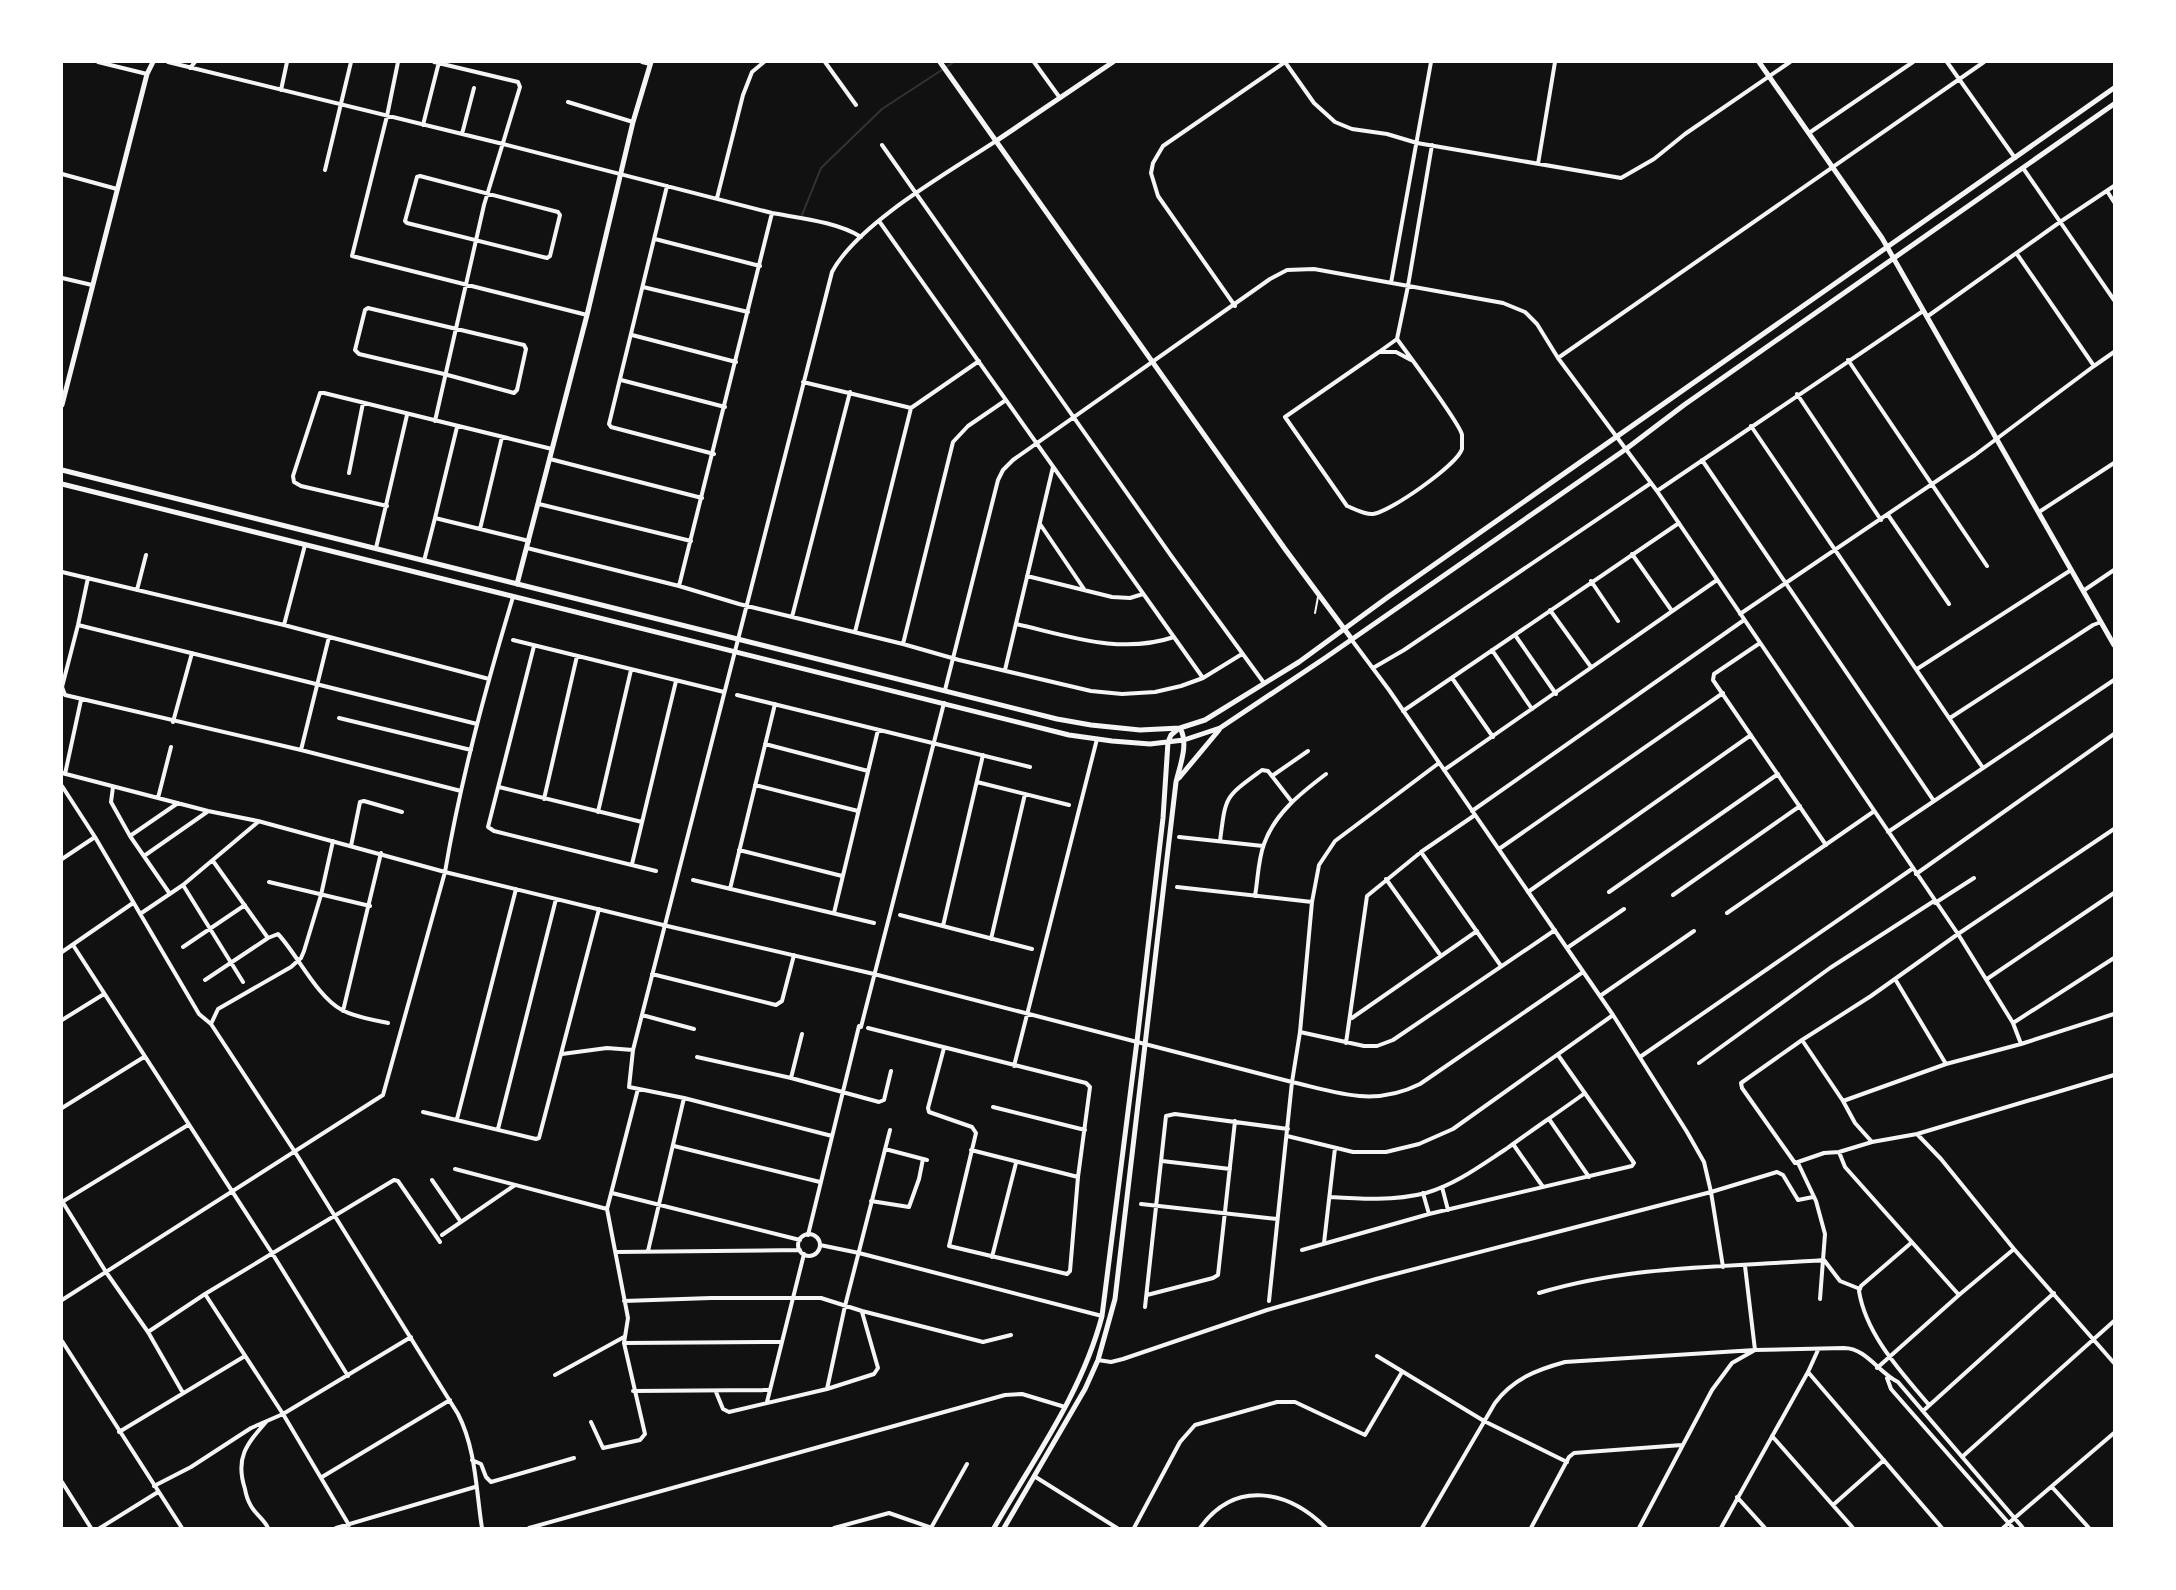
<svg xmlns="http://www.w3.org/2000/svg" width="2176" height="1590" font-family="Lato,sans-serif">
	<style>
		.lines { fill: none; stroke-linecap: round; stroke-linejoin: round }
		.stream { stroke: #333; stroke-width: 2 }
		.service { stroke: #f5f5f5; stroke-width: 2 }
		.minor { stroke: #f5f5f5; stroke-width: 4 }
		.tertiary { stroke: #f5f5f5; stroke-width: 5 }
		.secondary { stroke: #f5f5f5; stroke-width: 5 }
	</style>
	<rect width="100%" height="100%" fill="#111"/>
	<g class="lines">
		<path class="stream" d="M 802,215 L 821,168 L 882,109 L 954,62"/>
		<path class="service" d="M 1315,613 L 1318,597"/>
		<path class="minor" d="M 98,62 L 147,74
			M 168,62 L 503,144 L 772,213 C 799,218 838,222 861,237
			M 398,62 L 387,116 L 352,256 L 587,315
			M 434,62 L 518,82 L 520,87 L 484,205 L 435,421
			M 642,62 L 650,64
			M 825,62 L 856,105
			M 1034,62 L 1060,98
			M 1285,62 L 1314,103 L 1335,122 L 1352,129 L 1387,134 L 1417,143 L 1621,178 L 1654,159 L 1685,134 L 1790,62
			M 1947,62 L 2015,158
			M 190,68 L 195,62
			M 281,90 L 287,62
			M 568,102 L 633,122
			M 423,125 L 439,62
			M 1809,133 L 1913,62
			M 462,134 L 474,88
			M 882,145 L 1172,557 L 1264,683
			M 1538,164 L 1555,62
			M 2023,168 L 2114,300
			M 325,170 L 351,62
			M 62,174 L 117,189
			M 420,176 L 558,212 L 560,215 L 550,256 L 547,258 L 407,223 L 405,221 L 417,177 Z
			M 667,186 L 609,424 L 611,427 L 714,454
			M 2107,191 L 2114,202
			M 717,198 L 743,95 L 752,72 L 764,62
			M 879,221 L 1203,678
			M 655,239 L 760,266
			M 2017,254 L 2094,366 L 2114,352
			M 62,278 L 92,285
			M 1391,283 L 1431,62
			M 643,287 L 748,312
			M 1235,306 L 1158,196 L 1151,173 L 1153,163 L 1163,146 L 1285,62
			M 368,308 L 524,345 L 526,349 L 517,390 L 514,393 L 444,374 L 359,354 L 355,350 L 365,310 Z
			M 1928,316 L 2060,222 L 2114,186
			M 632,335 L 736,362
			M 1397,339 L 1408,286 L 1432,145
			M 1379,352 L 1285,417 L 1347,506 C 1355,509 1365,515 1373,514 C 1390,512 1457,465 1462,449 C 1462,446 1462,438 1462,435 C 1461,425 1407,353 1397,339 L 1379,352 L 1396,352 L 1411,360
			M 1558,358 L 1984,62
			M 1848,360 L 1987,566
			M 621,380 L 725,407
			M 803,382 L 911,408
			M 1797,394 L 1881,520
			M 1751,426 L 1983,768
			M 550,459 L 702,498
			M 1702,460 L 1934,801
			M 349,473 L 363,403
			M 1657,491 L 1923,311
			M 539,504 L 691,541
			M 387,506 L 301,486 L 294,482 L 293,476 L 320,393 L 324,393 L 552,449
			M 2039,512 L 2114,463
			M 1888,515 L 1949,604
			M 435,518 L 457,427
			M 1040,524 L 1084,589
			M 480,529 L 502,437
			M 376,548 L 407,415
			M 527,548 L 679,586 L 739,604 L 903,644 L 959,660 L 1091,691 L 1122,694 L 1155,692 L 1181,686 L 1203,678 L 1242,654
			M 1632,554 L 1672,611
			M 424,561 L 435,518 L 529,541
			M 62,572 L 284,625 L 489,679
			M 1027,576 L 1112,597 L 1130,598 L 1143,594
			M 88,578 L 78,625 L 62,687 L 65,695 L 301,750 L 461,791
			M 1591,581 L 1618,621
			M 679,586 L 772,213
			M 137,590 L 146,555
			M 2083,591 L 2114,570
			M 1550,610 L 1591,667
			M 1740,614 L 1975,455 L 2094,366
			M 792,617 L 850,392
			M 1016,624 C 1069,636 1120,655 1174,637
			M 78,625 L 477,724
			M 284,625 L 305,545
			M 855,632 L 911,408 L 979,361
			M 1515,635 L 1556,694
			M 1351,639 L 1389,690 L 1613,1015 L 1687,1132 L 1704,1162 L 1711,1192 L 1723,1267
			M 513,640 L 724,692
			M 1760,643 L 1714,674 L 1713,680 L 1826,845
			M 903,644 L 953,442 L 968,426 L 1006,400
			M 534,646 L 488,827 L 494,831 L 656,871
			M 1492,650 L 1532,709
			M 1373,668 L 1404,650 L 1651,483
			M 1917,669 L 2071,570
			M 1005,670 L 1053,467
			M 1452,678 L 1493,737
			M 945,690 L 998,480 L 1003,470 L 1013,460 L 1270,279 L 1287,270 L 1314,269 L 1503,303 L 1525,312 L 1537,324 L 1558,358 L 1657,491 L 1958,934 L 2013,1023 L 2021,1044
			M 737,695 L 1030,767
			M 1403,711 L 1679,523
			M 339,718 L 471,750
			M 1950,718 L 2093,625 L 2101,622
			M 173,722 L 192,653
			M 765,744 L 868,771
			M 301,750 L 329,637
			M 1444,770 L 1717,580
			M 62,773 L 208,811 L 258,821 L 445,872 L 663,925 L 874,974 L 1292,1082 C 1339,1093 1374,1107 1420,1084 L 1583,972
			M 65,774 L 81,700
			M 1272,776 L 1308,751
			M 977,782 L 1069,805
			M 755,785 L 858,811
			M 62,786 L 95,837 L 199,1014 L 211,1024 L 295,1152 L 458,1414 C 476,1449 476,1490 482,1528
			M 113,787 L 111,802 L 130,836 L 170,894
			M 499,787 L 642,822
			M 158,798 L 171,747
			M 544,799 L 577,656
			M 1472,811 L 1744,620
			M 598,812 L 631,670
			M 2114,829 L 1958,934 L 1871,996 L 1802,1040 L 1741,1083 L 1742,1088 L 1795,1163 L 1824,1153 L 1839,1152 L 1872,1142 L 1917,1134 L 2114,1075
			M 1888,832 L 2114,680
			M 130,836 L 178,803
			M 1179,837 L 1263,846
			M 1220,841 C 1226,795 1224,798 1262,770 L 1268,771 L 1292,802
			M 351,846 L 360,802 L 364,801 L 402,812
			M 1499,849 L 1723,693
			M 739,850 L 842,876
			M 1421,852 L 1501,966
			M 144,856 L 207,812
			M 62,859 L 95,837
			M 213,861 L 268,938
			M 632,864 L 676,681
			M 1916,874 L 2114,734
			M 1386,879 L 1441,956
			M 693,880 L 874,923
			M 269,882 L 370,906
			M 183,885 L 243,982
			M 1177,887 L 1312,902
			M 730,889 L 775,704
			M 1528,892 L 1751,735
			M 1609,892 L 1778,774
			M 1673,895 L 1800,806
			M 1255,896 C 1258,879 1258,860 1264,844 C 1275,813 1301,793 1326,774
			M 1935,903 L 1974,878
			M 834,913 L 878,730
			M 1727,913 L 1873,812
			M 140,914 L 183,885 L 258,822
			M 900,915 L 1032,949
			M 943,926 L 983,755
			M 991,939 L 1025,794
			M 73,945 L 272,1253 L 348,1376
			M 183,947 L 245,905
			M 1567,948 L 1624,909
			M 62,952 L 133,903
			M 652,974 L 776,1005 L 782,1001 L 794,955
			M 1895,979 L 1946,1064
			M 1987,979 L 2114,893
			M 205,980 L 268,938 L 278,934 C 297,954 317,997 342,1010 C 355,1017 373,1020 388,1023
			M 1600,996 L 1694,931
			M 343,1011 L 381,853
			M 642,1015 L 694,1029
			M 1352,1018 L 1477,931
			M 62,1020 L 104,994
			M 2013,1023 L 2114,958
			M 211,1024 L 218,1009 L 291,967 L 301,958 L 304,951 L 321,895 L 333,841
			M 861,1027 L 944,703
			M 868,1028 L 1086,1083 L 1090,1087 L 1078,1177 L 1070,1271 L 1067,1274 L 949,1246 L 976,1133 L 972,1127 L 929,1112 L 928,1108 L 944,1048
			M 1300,1032 L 1364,1046 L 1377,1046 L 1393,1040 L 1555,930
			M 1802,1040 L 1843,1101 L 1855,1123 L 1872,1142
			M 1346,1043 L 1367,896 L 1421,852 L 1475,815
			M 562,1054 L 607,1048 L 633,1050
			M 697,1057 L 791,1078 L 879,1102 L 884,1100 L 891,1071
			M 1640,1057 L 1912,869
			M 1699,1063 L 1830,968 L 1934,901
			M 1014,1066 L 1097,739
			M 791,1078 L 802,1034
			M 1843,1101 L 1946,1064 L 2021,1044 L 2114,1014
			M 993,1107 L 1085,1130
			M 62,1108 L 144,1057
			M 423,1112 L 536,1139 L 539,1138 L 599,909
			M 457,1119 L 516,889
			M 1549,1119 L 1589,1177
			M 498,1129 L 556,899
			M 1917,1134 L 1941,1159 L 2014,1249 L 2114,1363
			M 832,1136 L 684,1098 L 629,1087 L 633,1050 L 832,272 C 858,223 949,172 996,141
			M 1287,1136 L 1353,1152 L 1386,1152 L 1419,1144 L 1453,1129 L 1613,1015
			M 1513,1144 L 1543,1187
			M 674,1146 L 820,1182
			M 885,1149 L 927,1160
			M 971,1150 L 1078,1177
			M 1839,1152 L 1845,1167 L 1959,1295
			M 1162,1161 L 1230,1169
			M 1798,1163 L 1816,1201 L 1825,1234 L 1820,1299
			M 455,1169 L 607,1209
			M 432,1180 L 461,1222
			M 1442,1187 L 1448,1210
			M 612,1193 L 800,1240
			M 1423,1193 L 1429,1214
			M 1330,1197 C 1361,1199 1394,1201 1426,1193 C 1456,1184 1480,1166 1506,1149 C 1532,1130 1559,1112 1585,1093
			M 62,1201 L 106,1272 L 148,1332 L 183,1393
			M 871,1201 L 909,1207 L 919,1179 L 923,1159
			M 62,1202 L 188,1125
			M 1141,1204 L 1277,1219
			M798 1245a11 11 0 1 1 22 0a11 11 0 1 1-22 0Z
			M 442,1235 L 515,1185
			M 808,1235 L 859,1026
			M 1324,1243 L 1335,1148
			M 1911,1243 L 1861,1286 L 1859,1291 C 1866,1335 1902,1373 1929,1405
			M 820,1245 L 859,1253 L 1102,1316
			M 1302,1250 L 1429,1214 L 1632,1166 L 1634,1163 L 1558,1055
			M 648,1251 L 684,1098
			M 616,1252 L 800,1250
			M 992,1257 L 1016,1163
			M 1539,1293 C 1631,1265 1729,1267 1824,1260 L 1840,1281 L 1860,1289
			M 205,1294 L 283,1414 L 349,1525
			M 1147,1295 L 1213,1278 L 1218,1275 L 1235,1121
			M 62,1300 L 383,1095 L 445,872 C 461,778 486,687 513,597
			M 624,1301 L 711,1298 L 821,1298 L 862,1311 L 983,1342 L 1011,1335
			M 1269,1301 L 1292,1082 L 1300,1032 L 1312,902 L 1319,865 L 1335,841 L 1439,763
			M 1145,1307 L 1166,1116 L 1175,1114 L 1288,1129
			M 148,1332 L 205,1294 L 394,1180 L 398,1181 L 440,1242
			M 62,1341 L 182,1528
			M 624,1343 L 780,1342
			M 1377,1356 L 1484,1421 L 1567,1462
			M 1098,1360 L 1111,1362 L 1123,1359 L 1267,1310 L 1376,1279 L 1711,1192 L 1777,1172 L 1783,1175 L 1798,1200 L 1813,1197
			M 1877,1368 L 1959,1295 L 2014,1249
			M 1808,1372 L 1942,1528
			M 555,1375 L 624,1337
			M 1887,1378 L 1891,1389 L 2013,1528
			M 827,1389 L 845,1306 L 890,1130
			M 633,1391 L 769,1390
			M 716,1392 L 723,1409 L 729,1412 L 827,1389 L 874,1374 L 878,1368 L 862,1312
			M 767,1402 L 804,1254
			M 1923,1411 L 2054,1293
			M 266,1422 C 246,1445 235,1458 245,1489 C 246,1495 248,1501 251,1506 C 256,1515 264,1519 268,1528
			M 591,1422 L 603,1448 L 640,1440 L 645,1434 L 624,1343 L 628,1318 L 607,1209 L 638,1089
			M 119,1432 L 245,1356
			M 1772,1436 L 1853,1528
			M 1962,1457 L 2114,1321
			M 472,1460 L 481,1464 L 486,1477 L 491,1482 L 574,1458
			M 1034,1476 L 1117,1528
			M 322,1477 L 450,1400
			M 62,1482 L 91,1528
			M 154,1486 L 191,1467 L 251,1428 L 283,1414 L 411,1337
			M 2052,1487 L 2089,1528
			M 1737,1497 L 1765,1528
			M 1833,1505 L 1884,1460
			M 100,1528 L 158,1492
			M 336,1528 L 475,1487
			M 529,1528 L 1005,1395 L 1022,1394 L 1065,1407
			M 834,1528 L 889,1513 L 932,1528
			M 931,1528 L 967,1464
			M 1134,1528 L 1180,1442 L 1195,1425 L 1277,1402 L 1295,1402 L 1365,1435 L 1402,1372
			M 1200,1528 C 1235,1479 1288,1490 1326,1528
			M 1422,1528 L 1495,1403 C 1513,1379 1536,1370 1565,1362 L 1755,1350 L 1745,1266
			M 1531,1528 L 1569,1457 L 1574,1453 L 1682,1445
			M 1639,1528 L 1712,1390 L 1732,1363 L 1755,1350 L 1844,1348 C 1866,1348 1879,1373 1898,1382 L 2023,1528
			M 1721,1528 L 1808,1372 L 1818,1350
			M 2003,1528 L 2114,1433"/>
		<path class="tertiary" d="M 940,62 L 1285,549 L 1351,638
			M 1759,62 L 1882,238 L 2114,645
			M 996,141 L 1113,62
			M 62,405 L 147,74 L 153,62
			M 517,584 L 587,315 L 633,122 L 651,62"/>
		<path class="secondary" d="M 62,470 L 1057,719 L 1091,725 L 1140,730 L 1180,728 L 1205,720 L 1299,662 L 1388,597 L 2114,88
			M 62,484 L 1069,735 L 1112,741 L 1150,744 L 1184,740 L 1220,728 L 1325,658 L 1626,449 L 1684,405 L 2114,104
			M 1179,778 L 1219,730
			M 994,1528 C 1033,1460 1082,1393 1102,1316 L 1137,1041 L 1163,818 L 1168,742 L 1171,735 L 1178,729
			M 1004,1528 L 1085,1389 L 1098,1360 L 1115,1299 L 1176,782 C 1180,765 1189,744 1180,728"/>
	</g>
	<rect width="2176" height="1590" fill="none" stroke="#ffffff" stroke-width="126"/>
</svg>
